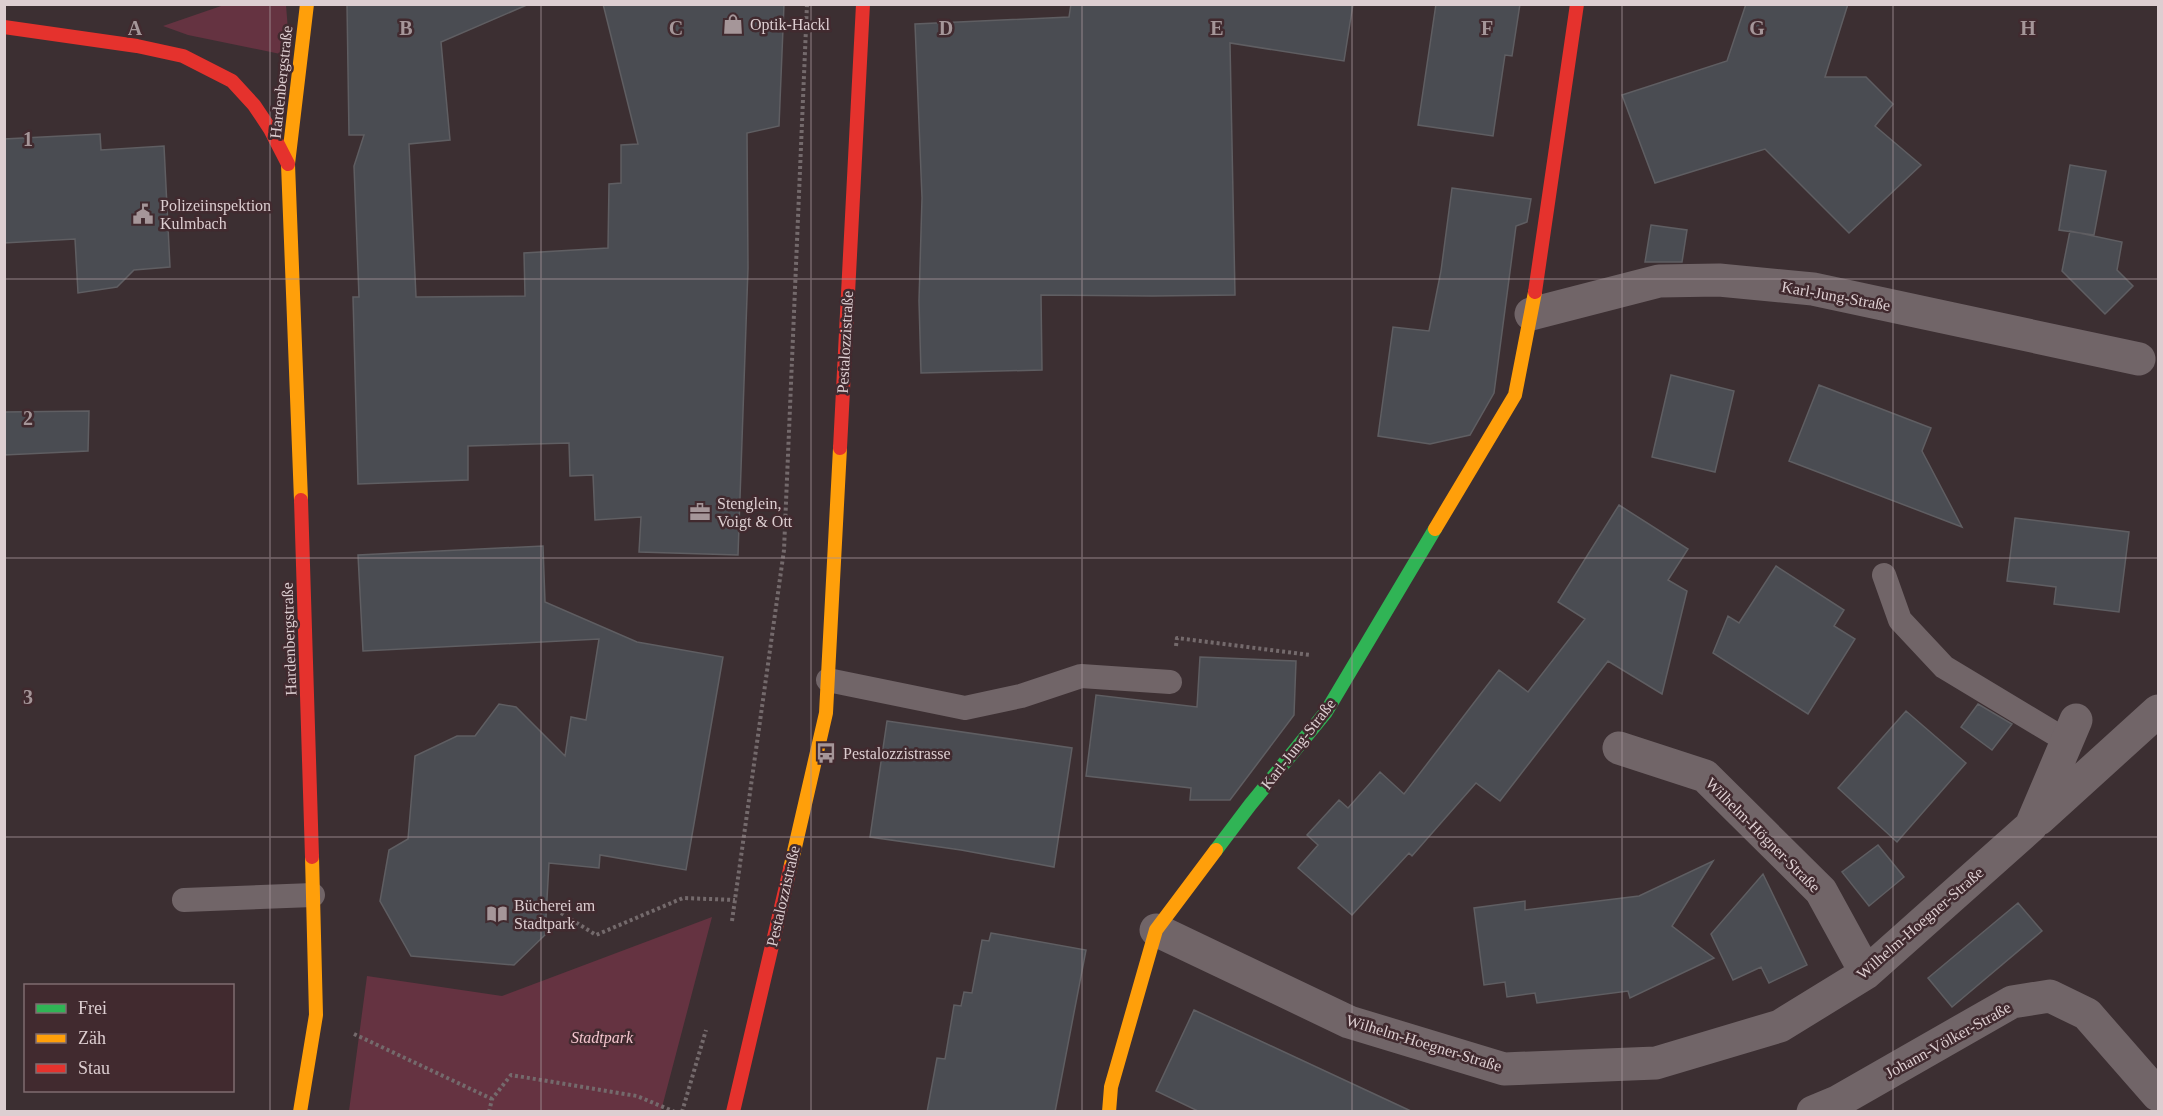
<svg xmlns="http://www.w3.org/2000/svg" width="2163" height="1116" font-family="'Times New Roman',serif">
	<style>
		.green { fill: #653341 }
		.building { fill: #4a4c52; stroke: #5f5e62; stroke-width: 1.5 }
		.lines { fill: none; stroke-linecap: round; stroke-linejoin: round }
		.path { stroke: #746a6c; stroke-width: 4; stroke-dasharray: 3 3; stroke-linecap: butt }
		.lane { stroke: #716568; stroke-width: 24 }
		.street { stroke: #716568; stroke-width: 33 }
		.fast { stroke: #30b455; stroke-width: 14 }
		.slow { stroke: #ff9f0a; stroke-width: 14 }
		.jam { stroke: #e5322d; stroke-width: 14 }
		.grid { fill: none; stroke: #a59699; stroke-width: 1.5; stroke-opacity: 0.55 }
		.labels { text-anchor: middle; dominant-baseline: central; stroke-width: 5; stroke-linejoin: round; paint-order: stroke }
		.poi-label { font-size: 16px; fill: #ddced1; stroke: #412a2f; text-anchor: start }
		.street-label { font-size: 16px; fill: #ddced1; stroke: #412a2f }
		.park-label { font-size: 16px; font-style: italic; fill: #f4c5ce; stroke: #412a2f }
		.grid-label { font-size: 20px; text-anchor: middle; font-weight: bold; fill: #a59699; stroke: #412a2f; stroke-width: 5; stroke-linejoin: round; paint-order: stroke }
	</style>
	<rect width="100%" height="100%" fill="#3c2f32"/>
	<path class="green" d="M 224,5 L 286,5 L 290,56 L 188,35 L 163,26 Z
		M 712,917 L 661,1111 L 349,1111 L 367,976 L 502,996 Z"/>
	<path class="building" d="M 347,4 L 529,4 L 441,42 L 450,140 L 409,144 L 416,297 L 525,296 L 524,253 L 608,248 L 609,184 L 621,183 L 621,145 L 638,144 L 603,4 L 784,4 L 779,126 L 747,133 L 748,268 L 738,555 L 639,552 L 641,517 L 595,520 L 593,475 L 570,476 L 569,443 L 468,446 L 468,480 L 358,484 L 353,297 L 359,297 L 354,166 L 364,135 L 349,135 Z
		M 1071,4 L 1353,4 L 1344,61 L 1230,43 L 1235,295 L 1152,296 L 1041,295 L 1042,370 L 921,373 L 919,301 L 922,198 L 915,24 L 1069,17 Z
		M 1436,4 L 1520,4 L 1512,56 L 1505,55 L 1493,136 L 1418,125 Z
		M 1746,4 L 1848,4 L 1825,77 L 1866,77 L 1893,104 L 1875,126 L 1921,165 L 1849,233 L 1765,149 L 1655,183 L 1622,95 L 1727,61 Z
		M 100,134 L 101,150 L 164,146 L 170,267 L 134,270 L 117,287 L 78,293 L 75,239 L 4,243 L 4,139 Z
		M 2070,165 L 2106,171 L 2094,235 L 2059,230 Z
		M 1452,188 L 1531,199 L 1527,222 L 1516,226 L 1494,393 L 1470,435 L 1430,444 L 1378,436 L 1393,327 L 1429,331 L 1441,271 Z
		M 1651,225 L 1687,230 L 1682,262 L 1645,262 Z
		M 2070,231 L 2122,242 L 2117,270 L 2133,286 L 2105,314 L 2062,271 Z
		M 1671,375 L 1734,391 L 1715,472 L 1652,457 Z
		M 1819,385 L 1931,428 L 1922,451 L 1962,527 L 1789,461 Z
		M 89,411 L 88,451 L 4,455 L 4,412 Z
		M 1619,505 L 1688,549 L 1668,580 L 1687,591 L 1662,694 L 1608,661 L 1500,801 L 1476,783 L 1412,856 L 1409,853 L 1352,915 L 1298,868 L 1318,845 L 1307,835 L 1339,800 L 1348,808 L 1380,772 L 1404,794 L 1499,670 L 1528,692 L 1585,619 L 1558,602 Z
		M 2015,518 L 2129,532 L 2119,612 L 2054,604 L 2056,587 L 2007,581 Z
		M 543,546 L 545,602 L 637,642 L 723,657 L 686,870 L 600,855 L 599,868 L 549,863 L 545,935 L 514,965 L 411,956 L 380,901 L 389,850 L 408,839 L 415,756 L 457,736 L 475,736 L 499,704 L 516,707 L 565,756 L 571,717 L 586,720 L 599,639 L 363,651 L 358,555 Z
		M 1776,566 L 1844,610 L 1834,626 L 1855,639 L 1808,714 L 1713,653 L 1728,616 L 1739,623 Z
		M 1200,657 L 1296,661 L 1294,715 L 1230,800 L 1190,800 L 1191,788 L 1086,776 L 1096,695 L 1197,707 Z
		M 1978,704 L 2012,724 L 1992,750 L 1961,727 Z
		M 1906,711 L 1966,763 L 1897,842 L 1838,788 Z
		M 887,721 L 1072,748 L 1054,867 L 961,850 L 870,837 Z
		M 1878,845 L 1904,877 L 1869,906 L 1842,872 Z
		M 1713,861 L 1672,926 L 1714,958 L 1630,998 L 1628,991 L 1537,1003 L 1535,993 L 1507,997 L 1505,982 L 1484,985 L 1474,908 L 1525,901 L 1525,910 L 1639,896 Z
		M 1763,874 L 1807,965 L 1769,983 L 1761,967 L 1733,980 L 1711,934 Z
		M 2018,903 L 2042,931 L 1952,1007 L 1928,978 Z
		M 991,933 L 1086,950 L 1055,1112 L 927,1112 L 937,1058 L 945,1059 L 954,1005 L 961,1006 L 964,992 L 972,993 L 982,940 L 989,941 Z
		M 1194,1010 L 1413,1112 L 1200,1112 L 1156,1091 Z"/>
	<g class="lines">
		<path class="path" d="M 1176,646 L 1177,638 L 1310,655
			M 561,913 L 596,935 L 683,898 L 735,900
			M 732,921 L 784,550 L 807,4
			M 354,1034 L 492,1099
			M 489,1112 L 492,1099 L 511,1075 L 637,1096 L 675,1112
			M 682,1112 L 706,1030"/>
		<path class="lane" d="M 1884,575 L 1900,620 L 1944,667 L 2067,741
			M 828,680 L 965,708 L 1021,696 L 1081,676 L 1170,682
			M 184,900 L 313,895"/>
		<path class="street" d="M 1531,314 L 1659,281 L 1719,280 L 1813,289 L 2139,359
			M 1619,748 L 1705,776 L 1821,891 L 1866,973
			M 2039,819 L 2158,711
			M 1156,930 L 1349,1022 L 1504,1069 L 1656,1063 L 1780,1026 L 1866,973 L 2031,826 L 2076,720
			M 1813,1112 L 1837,1102 L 2012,1002 L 2050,996 L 2087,1014 L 2158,1095"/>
		<path class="fast" d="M 1216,850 L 1250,805 L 1326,712 L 1435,529"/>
		<path class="slow" d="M 301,500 L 288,164 L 307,4
			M 1435,529 L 1515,395 L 1535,292
			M 790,869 L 826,713 L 840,448
			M 300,1112 L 316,1015 L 312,857
			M 1109,1112 L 1111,1087 L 1156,930 L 1216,850"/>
		<path class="jam" d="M 4,27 L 137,46 L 183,56 L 232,81 L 254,105 L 270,129 L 288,164
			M 1535,292 L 1577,4
			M 840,448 L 863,4
			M 301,500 L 312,857
			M 733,1112 L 790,869"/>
	</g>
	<path class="grid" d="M 270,4 L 270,1112M 541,4 L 541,1112M 811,4 L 811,1112M 1082,4 L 1082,1112M 1352,4 L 1352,1112M 1622,4 L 1622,1112M 1893,4 L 1893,1112M 4,279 L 2158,279M 4,558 L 2158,558M 4,837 L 2158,837"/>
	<defs>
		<g id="shop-bare" transform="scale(1.62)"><path d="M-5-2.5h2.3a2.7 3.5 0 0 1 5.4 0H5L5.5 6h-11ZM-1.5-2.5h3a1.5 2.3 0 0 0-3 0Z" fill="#a59699" stroke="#412a2f" stroke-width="2.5" paint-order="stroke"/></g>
		<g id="civic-bare" transform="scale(1.62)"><path d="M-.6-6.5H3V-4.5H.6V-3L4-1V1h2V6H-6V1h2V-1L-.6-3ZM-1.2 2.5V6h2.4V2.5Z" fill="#a59699" stroke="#412a2f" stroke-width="2.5" paint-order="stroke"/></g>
		<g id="office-bare" transform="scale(1.62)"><path d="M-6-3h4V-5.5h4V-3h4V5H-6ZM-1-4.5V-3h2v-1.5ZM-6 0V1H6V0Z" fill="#a59699" stroke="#412a2f" stroke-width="2.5" paint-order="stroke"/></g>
		<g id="bus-bare" transform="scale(1.62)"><path d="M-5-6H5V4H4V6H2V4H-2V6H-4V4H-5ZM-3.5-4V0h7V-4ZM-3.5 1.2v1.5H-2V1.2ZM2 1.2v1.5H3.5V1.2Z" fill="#a59699" stroke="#412a2f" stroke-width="2.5" paint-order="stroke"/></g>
		<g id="library-bare" transform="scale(1.62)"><path d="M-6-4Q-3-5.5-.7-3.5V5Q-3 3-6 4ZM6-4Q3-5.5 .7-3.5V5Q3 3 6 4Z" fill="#a59699" stroke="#412a2f" stroke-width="2.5" paint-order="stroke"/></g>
	</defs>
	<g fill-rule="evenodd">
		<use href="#shop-bare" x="733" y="24"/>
		<use href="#civic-bare" x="143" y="214"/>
		<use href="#office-bare" x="700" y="512"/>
		<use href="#bus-bare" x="826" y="753"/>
		<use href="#library-bare" x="497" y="914"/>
	</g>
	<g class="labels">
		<g class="poi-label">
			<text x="750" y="24">Optik-Hackl</text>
			<text x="160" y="205">Polizeiinspektion<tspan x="160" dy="18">Kulmbach</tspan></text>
			<text x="717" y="503">Stenglein,<tspan x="717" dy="18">Voigt &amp; Ott</tspan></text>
			<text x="843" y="753">Pestalozzistrasse</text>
			<text x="514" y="905">Bücherei am<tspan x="514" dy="18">Stadtpark</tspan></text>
		</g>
		<g class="street-label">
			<text transform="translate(281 82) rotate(-84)">Hardenbergstraße</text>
			<text transform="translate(1836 296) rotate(10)">Karl-Jung-Straße</text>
			<text transform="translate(845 342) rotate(-87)">Pestalozzistraße</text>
			<text transform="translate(289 639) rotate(-92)">Hardenbergstraße</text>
			<text transform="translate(1298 744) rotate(-52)">Karl-Jung-Straße</text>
			<text transform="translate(1763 835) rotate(45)">Wilhelm-Högner-Straße</text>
			<text transform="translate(783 896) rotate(-77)">Pestalozzistraße</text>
			<text transform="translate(1920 923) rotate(-41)">Wilhelm-Hoegner-Straße</text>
			<text transform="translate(1948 1040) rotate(-29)">Johann-Völker-Straße</text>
			<text transform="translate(1424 1043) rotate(17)">Wilhelm-Hoegner-Straße</text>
		</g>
		<g class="park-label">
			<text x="602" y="1037">Stadtpark</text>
		</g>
	</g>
	<g class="grid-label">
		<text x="135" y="35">A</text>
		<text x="406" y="35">B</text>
		<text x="676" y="35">C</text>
		<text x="946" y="35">D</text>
		<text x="1217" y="35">E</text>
		<text x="1487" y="35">F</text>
		<text x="1757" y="35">G</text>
		<text x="2028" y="35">H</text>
		<text x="28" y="146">1</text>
		<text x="28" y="425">2</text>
		<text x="28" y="704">3</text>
	</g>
	<rect width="2163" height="1116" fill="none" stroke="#ddced1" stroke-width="12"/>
	<rect x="24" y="984" width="210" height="108" fill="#412a2f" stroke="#7f6c70" stroke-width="1.5"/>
	<rect x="36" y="1004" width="30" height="9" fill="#30b455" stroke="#7f6c70" stroke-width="1.5"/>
	<text x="78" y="1014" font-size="18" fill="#ddced1">Frei</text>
	<rect x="36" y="1034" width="30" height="9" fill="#ff9f0a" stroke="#7f6c70" stroke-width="1.5"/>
	<text x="78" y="1044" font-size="18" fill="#ddced1">Zäh</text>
	<rect x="36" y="1064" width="30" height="9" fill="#e5322d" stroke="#7f6c70" stroke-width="1.5"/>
	<text x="78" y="1074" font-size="18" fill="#ddced1">Stau</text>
</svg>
